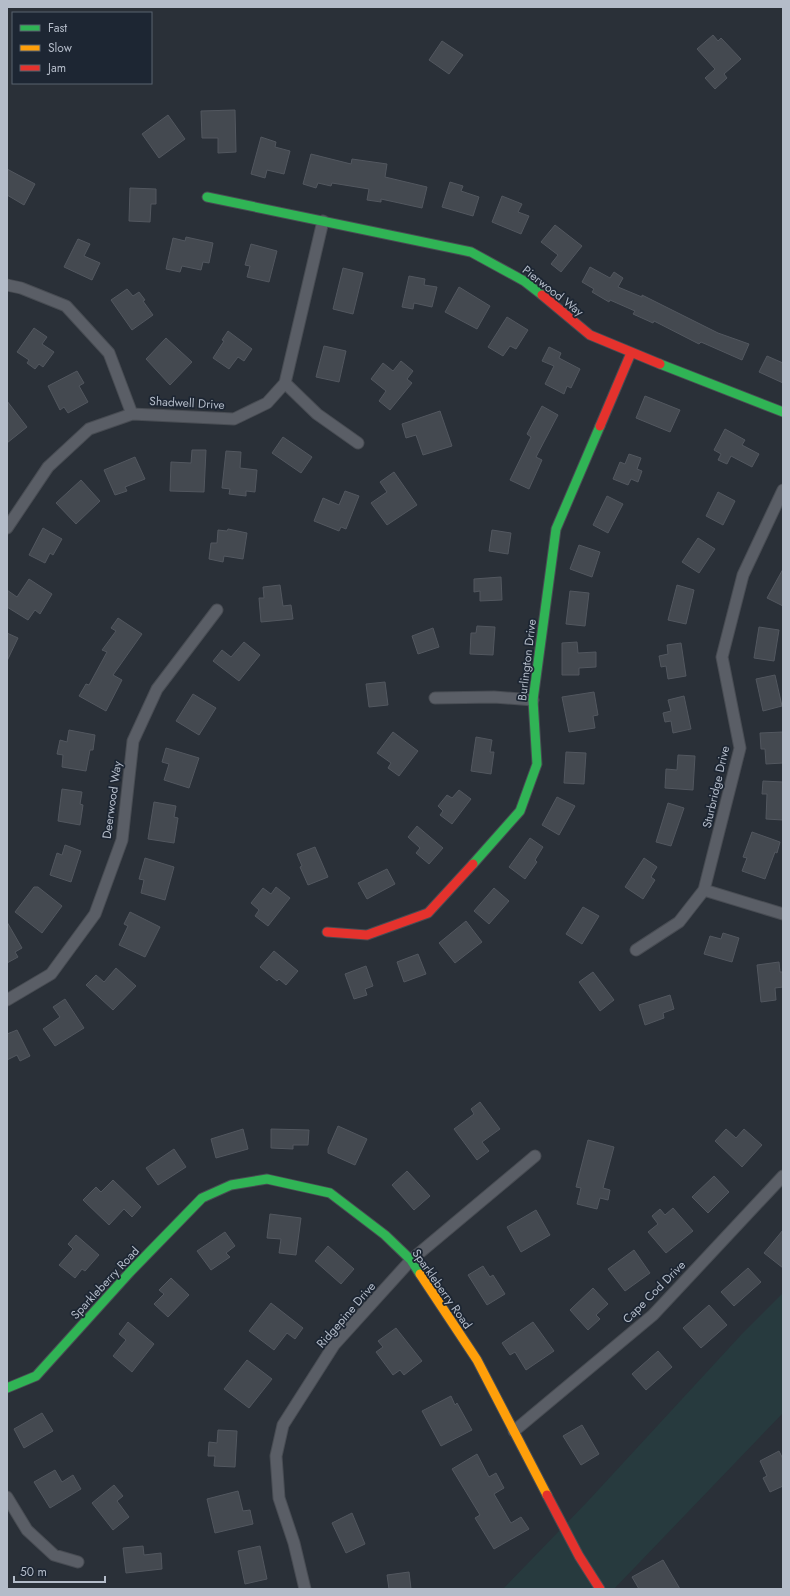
<svg xmlns="http://www.w3.org/2000/svg" width="790" height="1596" font-family="Jost,sans-serif">
	<style>
		.green { fill: #273a3e }
		.building { fill: #444950; stroke: #52575f }
		.lines { fill: none; stroke-linecap: round; stroke-linejoin: round }
		.street-casing { stroke: #484c53; stroke-width: 13 }
		.fast-casing { stroke: #484c53; stroke-width: 11 }
		.slow-casing { stroke: #484c53; stroke-width: 11 }
		.jam-casing { stroke: #484c53; stroke-width: 11 }
		.street { stroke: #5a5e66; stroke-width: 11 }
		.fast { stroke: #30b455; stroke-width: 9 }
		.slow { stroke: #ff9f0a; stroke-width: 9 }
		.jam { stroke: #e5322d; stroke-width: 9 }
		.labels { text-anchor: middle; dominant-baseline: central; stroke-width: 3.5; stroke-linejoin: round; paint-order: stroke }
		.street-label { font-size: 12px; fill: #b4bcc9; stroke: #1d2633 }
	</style>
	<rect width="100%" height="100%" fill="#2a3038"/>
	<path class="green" d="M 783,1293 L 783,1413 L 614,1589 L 503,1589 L 589,1500 L 741,1335 Z"/>
	<path class="building" d="M 713,35 L 718,41 L 721,38 L 741,59 L 724,74 L 727,78 L 715,89 L 705,78 L 715,69 L 697,49 Z
		M 442,41 L 463,55 L 449,74 L 429,60 Z
		M 235,110 L 236,152 L 218,153 L 218,138 L 202,138 L 201,111 Z
		M 168,115 L 185,139 L 159,158 L 142,134 Z
		M 261,137 L 276,142 L 275,147 L 290,151 L 284,174 L 267,170 L 265,178 L 251,174 Z
		M 311,154 L 351,164 L 352,159 L 387,164 L 385,177 L 427,187 L 422,208 L 381,199 L 381,202 L 367,200 L 369,189 L 332,183 L 331,186 L 318,183 L 316,188 L 303,184 Z
		M 7,169 L 35,184 L 24,205 L 7,195 Z
		M 450,182 L 463,186 L 461,191 L 479,197 L 473,216 L 442,207 Z
		M 130,188 L 156,189 L 156,204 L 151,204 L 150,222 L 129,221 Z
		M 502,196 L 522,204 L 518,212 L 529,216 L 521,234 L 492,222 Z
		M 555,225 L 582,246 L 561,272 L 551,264 L 558,255 L 541,242 Z
		M 186,237 L 213,243 L 209,263 L 203,262 L 201,270 L 182,266 L 180,272 L 166,269 L 173,238 L 185,241 Z
		M 78,239 L 90,244 L 84,256 L 100,263 L 92,280 L 64,267 Z
		M 251,244 L 277,251 L 269,282 L 247,277 L 250,266 L 245,265 Z
		M 590,267 L 610,278 L 614,272 L 623,278 L 618,287 L 642,297 L 642,295 L 718,333 L 749,344 L 742,360 L 701,342 L 699,344 L 654,321 L 653,323 L 633,314 L 635,311 L 610,300 L 609,302 L 592,292 L 594,289 L 582,282 Z
		M 343,268 L 363,273 L 353,314 L 333,309 Z
		M 409,276 L 425,279 L 424,285 L 437,287 L 432,307 L 414,303 L 413,309 L 402,307 Z
		M 459,287 L 490,306 L 477,329 L 445,312 Z
		M 127,289 L 133,296 L 139,292 L 145,300 L 143,301 L 153,315 L 132,330 L 111,300 Z
		M 507,317 L 528,330 L 516,349 L 510,346 L 503,356 L 488,347 Z
		M 34,328 L 47,337 L 42,344 L 54,352 L 43,367 L 39,364 L 35,369 L 27,363 L 29,360 L 17,352 Z
		M 228,331 L 252,349 L 244,361 L 238,357 L 229,369 L 213,358 L 224,341 L 222,340 Z
		M 166,338 L 192,362 L 170,385 L 146,359 Z
		M 324,346 L 346,351 L 339,382 L 316,377 Z
		M 549,347 L 561,353 L 559,358 L 580,369 L 571,388 L 567,386 L 564,394 L 545,384 L 554,366 L 542,361 Z
		M 767,356 L 783,363 L 783,383 L 759,372 Z
		M 401,361 L 413,371 L 407,379 L 412,383 L 390,410 L 379,401 L 386,391 L 371,379 L 383,363 L 393,371 Z
		M 77,371 L 84,383 L 79,386 L 88,402 L 68,413 L 64,407 L 60,410 L 48,386 Z
		M 645,396 L 680,410 L 670,432 L 636,418 Z
		M 7,401 L 27,427 L 7,443 Z
		M 542,406 L 558,415 L 536,457 L 542,460 L 529,489 L 510,480 L 531,437 L 527,434 Z
		M 440,411 L 452,446 L 423,455 L 416,435 L 406,438 L 402,424 Z
		M 725,429 L 745,440 L 742,445 L 759,454 L 752,467 L 731,456 L 727,464 L 718,460 L 721,454 L 714,450 Z
		M 283,437 L 312,457 L 301,473 L 272,453 Z
		M 192,450 L 206,450 L 204,492 L 170,491 L 171,462 L 191,463 Z
		M 226,451 L 241,452 L 240,468 L 257,470 L 255,492 L 246,491 L 246,496 L 229,494 L 230,489 L 222,488 Z
		M 629,454 L 641,458 L 637,469 L 642,471 L 638,482 L 631,479 L 628,485 L 613,479 L 620,462 L 625,464 Z
		M 135,457 L 145,479 L 125,487 L 127,491 L 115,495 L 104,470 Z
		M 394,472 L 417,505 L 387,525 L 371,503 L 387,492 L 380,482 Z
		M 81,480 L 100,501 L 76,524 L 56,503 Z
		M 345,491 L 359,496 L 346,529 L 341,527 L 339,531 L 314,521 L 323,498 L 339,505 Z
		M 718,492 L 735,501 L 723,525 L 706,516 Z
		M 607,496 L 623,504 L 608,533 L 593,525 Z
		M 43,528 L 62,539 L 53,555 L 50,553 L 45,563 L 29,555 Z
		M 228,529 L 247,533 L 243,559 L 224,556 L 223,562 L 209,559 L 211,543 L 217,543 L 218,530 L 227,531 Z
		M 492,530 L 511,533 L 508,554 L 489,551 Z
		M 698,538 L 715,549 L 699,573 L 682,562 Z
		M 579,545 L 600,552 L 592,577 L 570,569 Z
		M 783,569 L 783,606 L 767,598 Z
		M 501,577 L 502,600 L 480,601 L 480,591 L 474,592 L 474,579 Z
		M 29,579 L 52,594 L 40,614 L 35,610 L 28,620 L 7,607 L 7,590 L 17,597 Z
		M 280,585 L 283,606 L 291,605 L 293,619 L 261,622 L 259,598 L 264,598 L 263,587 Z
		M 677,585 L 694,590 L 686,624 L 668,620 Z
		M 570,591 L 589,593 L 585,626 L 566,624 Z
		M 118,618 L 142,634 L 113,675 L 122,680 L 106,711 L 79,696 L 86,684 L 89,685 L 107,652 L 102,650 L 116,631 L 111,628 Z
		M 477,626 L 495,627 L 493,655 L 470,654 L 471,633 L 476,633 Z
		M 759,627 L 779,630 L 774,661 L 754,658 Z
		M 433,628 L 439,647 L 418,654 L 412,636 Z
		M 7,633 L 18,638 L 7,661 Z
		M 244,642 L 260,655 L 239,681 L 213,661 L 222,650 L 231,657 Z
		M 577,642 L 578,653 L 596,652 L 596,667 L 579,668 L 579,675 L 562,675 L 562,643 Z
		M 681,643 L 686,676 L 668,679 L 666,666 L 661,667 L 659,656 L 668,654 L 667,645 Z
		M 775,675 L 782,706 L 763,711 L 756,679 Z
		M 385,682 L 388,705 L 369,707 L 366,684 Z
		M 594,692 L 598,715 L 593,716 L 595,728 L 569,732 L 562,697 Z
		M 193,694 L 216,708 L 199,735 L 176,721 Z
		M 684,696 L 691,729 L 673,733 L 671,721 L 665,722 L 663,713 L 671,711 L 668,700 Z
		M 69,730 L 95,735 L 93,750 L 90,750 L 86,771 L 62,767 L 63,755 L 57,754 L 60,740 L 67,742 Z
		M 393,732 L 418,751 L 399,776 L 388,768 L 391,763 L 377,753 Z
		M 783,732 L 783,763 L 766,764 L 765,749 L 761,749 L 760,733 Z
		M 476,737 L 492,740 L 490,752 L 494,752 L 491,774 L 471,771 Z
		M 166,748 L 199,758 L 189,788 L 164,780 L 169,764 L 162,762 Z
		M 566,752 L 586,753 L 584,784 L 564,783 Z
		M 678,755 L 695,756 L 693,790 L 665,788 L 666,769 L 677,770 Z
		M 763,781 L 783,782 L 783,820 L 766,819 L 767,794 L 762,794 Z
		M 62,789 L 82,792 L 80,804 L 83,805 L 80,825 L 58,821 Z
		M 459,790 L 471,799 L 452,824 L 440,815 L 443,811 L 438,806 L 447,795 L 452,798 Z
		M 557,797 L 575,806 L 559,835 L 542,825 Z
		M 154,802 L 176,806 L 174,817 L 178,818 L 174,843 L 148,839 Z
		M 668,803 L 684,808 L 671,846 L 656,842 Z
		M 417,826 L 443,848 L 429,864 L 416,853 L 420,848 L 408,837 Z
		M 752,832 L 780,842 L 777,853 L 775,852 L 765,879 L 742,871 L 747,858 L 743,857 Z
		M 530,838 L 543,847 L 535,860 L 537,862 L 525,879 L 509,867 Z
		M 65,845 L 81,851 L 71,882 L 50,875 L 57,853 L 62,855 Z
		M 315,847 L 328,877 L 308,885 L 300,867 L 302,866 L 297,854 Z
		M 145,858 L 174,867 L 165,900 L 141,893 L 144,880 L 139,879 Z
		M 644,858 L 657,867 L 651,877 L 655,880 L 643,899 L 625,887 Z
		M 387,869 L 395,884 L 367,899 L 358,883 Z
		M 34,887 L 38,887 L 62,906 L 42,933 L 15,912 Z
		M 276,887 L 290,898 L 268,926 L 255,916 L 259,910 L 251,903 L 263,888 L 271,894 Z
		M 494,888 L 509,901 L 489,924 L 474,911 Z
		M 583,907 L 599,916 L 582,944 L 566,934 Z
		M 130,912 L 160,927 L 145,957 L 119,945 L 128,926 L 124,924 Z
		M 466,921 L 482,942 L 455,963 L 439,943 Z
		M 7,922 L 22,948 L 15,952 L 18,957 L 7,963 Z
		M 723,933 L 739,938 L 732,962 L 704,954 L 710,936 L 721,939 Z
		M 274,951 L 298,971 L 286,985 L 279,979 L 277,981 L 260,967 Z
		M 418,954 L 426,974 L 404,982 L 397,962 Z
		M 779,962 L 780,972 L 783,972 L 783,987 L 775,988 L 776,1000 L 761,1002 L 757,965 Z
		M 366,966 L 373,986 L 365,989 L 367,995 L 354,999 L 345,974 Z
		M 116,968 L 136,986 L 113,1010 L 86,985 L 96,975 L 104,982 Z
		M 593,972 L 614,1000 L 600,1011 L 579,982 Z
		M 670,995 L 674,1009 L 663,1013 L 664,1018 L 645,1025 L 639,1005 Z
		M 65,999 L 84,1028 L 55,1046 L 43,1029 L 60,1017 L 53,1007 Z
		M 17,1030 L 30,1056 L 20,1061 L 17,1055 L 7,1060 L 7,1034 Z
		M 480,1102 L 500,1129 L 482,1142 L 489,1151 L 477,1160 L 454,1129 L 474,1114 L 471,1109 Z
		M 338,1126 L 367,1139 L 355,1165 L 328,1153 L 328,1149 Z
		M 243,1129 L 248,1149 L 216,1158 L 211,1139 Z
		M 271,1129 L 309,1130 L 308,1145 L 293,1145 L 293,1149 L 271,1148 Z
		M 726,1129 L 736,1138 L 744,1129 L 762,1145 L 742,1167 L 715,1141 Z
		M 588,1140 L 614,1147 L 603,1188 L 610,1190 L 608,1200 L 600,1198 L 597,1209 L 577,1204 L 581,1188 L 576,1187 Z
		M 174,1149 L 186,1167 L 158,1185 L 146,1168 Z
		M 407,1171 L 430,1196 L 414,1210 L 392,1185 Z
		M 714,1176 L 729,1192 L 708,1213 L 692,1197 Z
		M 113,1180 L 141,1207 L 132,1217 L 124,1209 L 109,1225 L 83,1200 L 96,1187 L 101,1192 Z
		M 673,1208 L 693,1231 L 666,1253 L 648,1232 L 658,1224 L 652,1216 L 660,1209 L 665,1215 Z
		M 536,1210 L 550,1235 L 521,1252 L 507,1227 Z
		M 270,1214 L 301,1218 L 296,1255 L 279,1253 L 281,1239 L 267,1238 Z
		M 783,1230 L 783,1268 L 764,1253 Z
		M 225,1232 L 235,1246 L 226,1253 L 230,1257 L 211,1270 L 197,1251 Z
		M 76,1235 L 99,1255 L 85,1271 L 82,1269 L 75,1278 L 59,1265 L 73,1249 L 68,1244 Z
		M 328,1246 L 354,1269 L 341,1284 L 315,1261 Z
		M 634,1250 L 650,1273 L 625,1291 L 608,1269 Z
		M 483,1266 L 490,1277 L 493,1275 L 505,1294 L 487,1305 L 468,1275 Z
		M 748,1268 L 761,1282 L 734,1306 L 721,1292 Z
		M 171,1278 L 189,1295 L 168,1317 L 154,1304 L 164,1294 L 159,1290 Z
		M 593,1288 L 608,1304 L 596,1315 L 600,1319 L 588,1330 L 570,1310 Z
		M 271,1303 L 303,1328 L 295,1339 L 287,1333 L 274,1350 L 249,1331 Z
		M 709,1305 L 727,1325 L 701,1348 L 683,1328 Z
		M 128,1322 L 154,1344 L 132,1372 L 113,1356 L 126,1340 L 119,1334 Z
		M 533,1322 L 554,1351 L 526,1370 L 515,1352 L 510,1355 L 502,1343 Z
		M 396,1328 L 422,1361 L 404,1375 L 400,1370 L 393,1375 L 376,1352 L 383,1347 L 378,1341 Z
		M 658,1351 L 672,1367 L 646,1390 L 632,1374 Z
		M 247,1360 L 272,1379 L 249,1408 L 224,1389 Z
		M 451,1396 L 455,1405 L 457,1403 L 472,1430 L 441,1446 L 422,1411 Z
		M 42,1413 L 53,1431 L 24,1448 L 14,1429 Z
		M 582,1425 L 599,1454 L 581,1465 L 563,1436 Z
		M 218,1430 L 237,1431 L 235,1467 L 214,1466 L 215,1456 L 208,1456 L 209,1442 L 217,1443 Z
		M 779,1451 L 783,1459 L 783,1486 L 770,1492 L 763,1478 L 767,1476 L 760,1461 Z
		M 477,1454 L 489,1477 L 496,1473 L 504,1488 L 494,1494 L 511,1523 L 521,1517 L 529,1529 L 494,1549 L 475,1518 L 480,1515 L 452,1469 Z
		M 55,1470 L 62,1482 L 73,1475 L 81,1489 L 50,1508 L 34,1482 Z
		M 114,1485 L 123,1496 L 117,1501 L 129,1517 L 113,1530 L 92,1503 Z
		M 238,1491 L 243,1511 L 250,1510 L 253,1524 L 215,1533 L 207,1499 Z
		M 352,1513 L 365,1544 L 346,1553 L 332,1523 Z
		M 143,1546 L 144,1555 L 161,1553 L 162,1569 L 126,1573 L 123,1548 Z
		M 260,1546 L 267,1579 L 245,1584 L 238,1551 Z
		M 663,1560 L 680,1589 L 639,1589 L 632,1577 Z
		M 409,1572 L 411,1589 L 389,1589 L 387,1575 Z"/>
	<g class="lines">
		<g class="street-casing">
			<path id="street" d="M 7,285 L 21,288 L 66,306 L 109,353 L 132,414
				M 285,383 L 317,414 L 358,443
				M 7,528 L 48,467 L 89,429 L 132,414 L 234,419 L 267,403 L 285,383 L 323,221
				M 435,698 L 494,697 L 533,700
				M 704,890 L 783,914
				M 636,950 L 679,922 L 704,890 L 740,748 L 722,657 L 743,575 L 783,490
				M 7,1000 L 51,974 L 95,914 L 122,840 L 133,741 L 157,689 L 217,610
				M 514,1431 L 653,1315 L 783,1176
				M 7,1497 L 27,1530 L 54,1555 L 78,1562
				M 305,1589 L 294,1543 L 279,1498 L 276,1456 L 283,1425 L 334,1345 L 411,1260 L 535,1156"/>
		</g>
		<g class="fast-casing">
			<path id="fast" d="M 207,197 L 471,252 L 524,281 L 542,295
				M 660,364 L 783,412
				M 473,864 L 520,811 L 537,764 L 533,700 L 556,529 L 600,426
				M 7,1388 L 36,1376 L 130,1272 L 202,1198 L 231,1185 L 267,1179 L 330,1193 L 385,1235 L 411,1260 L 420,1274"/>
		</g>
		<g class="slow-casing">
			<path id="slow" d="M 420,1274 L 477,1360 L 547,1495"/>
		</g>
		<g class="jam-casing">
			<path id="jam" d="M 542,295 L 590,335 L 660,364
				M 600,426 L 631,353
				M 327,932 L 367,935 L 428,913 L 473,864
				M 547,1495 L 579,1556 L 600,1589"/>
		</g>
		<use href="#street" class="street"/>
		<use href="#fast" class="fast"/>
		<use href="#slow" class="slow"/>
		<use href="#jam" class="jam"/>
	</g>
	<g class="labels">
		<g class="street-label">
			<text transform="translate(553 291) rotate(38)">Pierwood Way</text>
			<text transform="translate(187 403) rotate(3)">Shadwell Drive</text>
			<text transform="translate(527 660) rotate(-83)">Burlington Drive</text>
			<text transform="translate(716 787) rotate(-77)">Sturbridge Drive</text>
			<text transform="translate(112 800) rotate(-82)">Deerwood Way</text>
			<text transform="translate(105 1283) rotate(-47)">Sparkleberry Road</text>
			<text transform="translate(442 1289) rotate(55)">Sparkleberry Road</text>
			<text transform="translate(654 1292) rotate(-45)">Cape Cod Drive</text>
			<text transform="translate(346 1315) rotate(-49)">Ridgepine Drive</text>
		</g>
	</g>
	<rect width="790" height="1596" fill="none" stroke="#b4bcc9" stroke-width="16"/>
	<rect x="12" y="12" width="140" height="72" fill="#1d2633" stroke="#59626f"/>
	<rect x="20" y="25" width="20" height="6" fill="#30b455" stroke="#59626f"/>
	<text x="48" y="32" font-size="12" fill="#b4bcc9">Fast</text>
	<rect x="20" y="45" width="20" height="6" fill="#ff9f0a" stroke="#59626f"/>
	<text x="48" y="52" font-size="12" fill="#b4bcc9">Slow</text>
	<rect x="20" y="65" width="20" height="6" fill="#e5322d" stroke="#59626f"/>
	<text x="48" y="72" font-size="12" fill="#b4bcc9">Jam</text>
	<path d="M14 1576v6h91v-6" fill="none" stroke="#b4bcc9" stroke-width="2"/>
	<text x="20" y="1576" font-size="12" fill="#b4bcc9" stroke="#1d2633" stroke-width="3" paint-order="stroke">50 m</text>
</svg>
